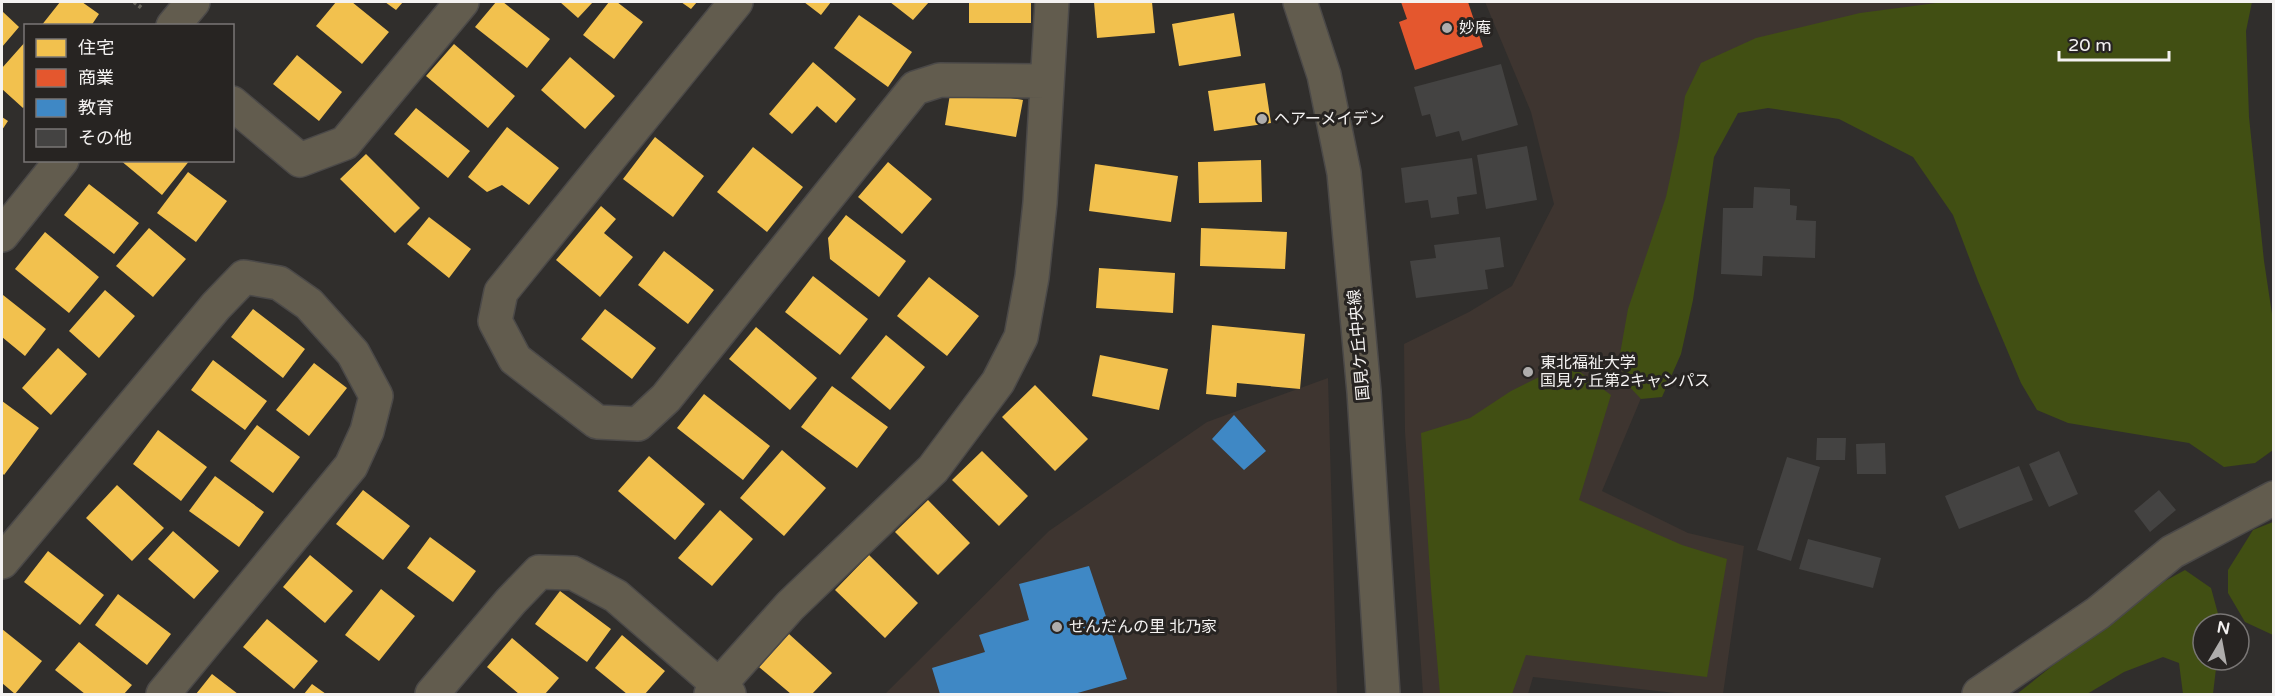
<svg xmlns="http://www.w3.org/2000/svg" width="2275" height="696" font-family="'Varela Round','Noto Sans JP',sans-serif">
	<style>
		.built { fill: #3e3530 }
		.green { fill: #414f13 }
		.homes { fill: #f2c14e }
		.shops { fill: #e4572e }
		.schools { fill: #3f88c5 }
		.building { fill: #444342 }
		.lines { fill: none; stroke-linecap: round; stroke-linejoin: round }
		.minor-casing { stroke: #4b4948; stroke-width: 36 }
		.path { stroke: #67645a; stroke-width: 4; stroke-dasharray: 3 3; stroke-linecap: butt }
		.minor { stroke: #625c4e; stroke-width: 33 }
		.poi-dot { fill: #afadac; stroke: #272422; stroke-width: 2 }
		.labels { text-anchor: middle; dominant-baseline: central; stroke-width: 6; stroke-linejoin: round; paint-order: stroke }
		.poi-label { font-size: 16px; fill: #f4f2f1; stroke: #272422; text-anchor: start }
		.street-label { font-size: 16px; fill: #f4f2f1; stroke: #272422 }
	</style>
	<rect width="100%" height="100%" fill="#302e2c"/>
	<path class="built" d="M 1485,2 L 2152,2 L 1695,100 L 1692,277 L 1602,491 L 1688,533 L 1744,546 L 1723,694 L 1684,694 L 1533,677 L 1528,694 L 1423,694 L 1405,432 L 1404,344 L 1469,312 L 1512,286 L 1554,204 L 1531,112 Z
		M 1328,378 L 1337,694 L 885,694 L 1049,531 L 1207,422 Z"/>
	<path class="green" d="M 1944,2 L 2252,2 L 2246,31 L 2249,117 L 2264,261 L 2272,314 L 2273,450 L 2255,463 L 2224,467 L 2189,443 L 2068,423 L 2037,410 L 2021,383 L 1978,281 L 1953,215 L 1913,157 L 1839,119 L 1768,108 L 1738,113 L 1714,157 L 1693,300 L 1681,354 L 1662,397 L 1641,399 L 1624,381 L 1620,354 L 1628,309 L 1666,197 L 1679,137 L 1685,96 L 1701,63 L 1756,38 L 1860,13 Z
		M 1557,368 L 1580,372 L 1611,395 L 1579,500 L 1682,545 L 1727,559 L 1707,677 L 1526,655 L 1512,694 L 1440,694 L 1431,589 L 1421,433 L 1470,418 L 1511,391 Z
		M 2273,522 L 2273,635 L 2245,622 L 2228,593 L 2228,570 L 2253,530 Z
		M 2185,570 L 2211,588 L 2220,621 L 2220,624 L 2203,624 L 2203,660 L 2217,660 L 2213,694 L 2183,694 L 2179,663 L 2163,657 L 2124,672 L 2087,694 L 2017,694 L 2145,592 Z"/>
	<path class="homes" d="M 60,2 L 82,2 L 99,14 L 91,26 L 41,26 Z
		M 336,2 L 352,2 L 389,32 L 362,64 L 316,26 Z
		M 385,2 L 403,2 L 396,10 Z
		M 496,2 L 503,2 L 550,39 L 527,68 L 475,27 Z
		M 560,2 L 593,2 L 578,18 Z
		M 609,2 L 617,2 L 643,22 L 614,59 L 583,35 Z
		M 681,2 L 697,2 L 691,9 Z
		M 804,2 L 831,2 L 821,15 Z
		M 890,2 L 929,2 L 913,20 Z
		M 969,2 L 1031,2 L 1031,23 L 969,23 Z
		M 1094,2 L 1152,2 L 1155,33 L 1097,38 Z
		M 2,11 L 19,27 L 2,47 Z
		M 1234,13 L 1241,56 L 1179,66 L 1172,24 Z
		M 859,15 L 912,52 L 888,87 L 834,48 Z
		M 26,41 L 26,105 L 23,108 L 2,89 L 2,68 Z
		M 454,44 L 515,96 L 488,128 L 426,76 Z
		M 297,55 L 342,92 L 319,121 L 273,84 Z
		M 570,57 L 615,96 L 585,129 L 541,90 Z
		M 813,62 L 856,99 L 836,123 L 817,106 L 792,134 L 769,114 Z
		M 1265,83 L 1271,123 L 1214,131 L 1208,91 Z
		M 951,88 L 1023,100 L 1016,137 L 945,125 Z
		M 416,108 L 470,151 L 448,178 L 394,134 Z
		M 2,117 L 8,121 L 2,130 Z
		M 507,127 L 559,168 L 529,205 L 502,185 L 487,192 L 468,177 Z
		M 655,137 L 704,176 L 673,217 L 623,179 Z
		M 753,147 L 803,187 L 767,232 L 717,192 Z
		M 366,154 L 420,208 L 395,233 L 340,179 Z
		M 120,160 L 190,160 L 162,195 Z
		M 1261,160 L 1262,202 L 1199,203 L 1198,162 Z
		M 888,162 L 932,199 L 902,234 L 858,197 Z
		M 1095,164 L 1178,176 L 1171,222 L 1089,211 Z
		M 188,172 L 227,201 L 196,242 L 157,213 Z
		M 89,184 L 139,223 L 114,254 L 64,215 Z
		M 601,206 L 616,219 L 604,233 L 633,257 L 600,297 L 556,260 Z
		M 846,215 L 906,261 L 879,297 L 830,259 L 828,238 Z
		M 429,217 L 471,249 L 449,278 L 407,244 Z
		M 149,228 L 186,259 L 153,297 L 116,266 Z
		M 1201,228 L 1287,232 L 1285,269 L 1200,266 Z
		M 45,232 L 99,277 L 69,313 L 15,269 Z
		M 664,251 L 714,290 L 688,324 L 638,285 Z
		M 1099,268 L 1175,273 L 1173,313 L 1096,308 Z
		M 813,276 L 868,319 L 840,355 L 785,312 Z
		M 929,277 L 979,316 L 947,356 L 897,316 Z
		M 105,290 L 135,316 L 99,358 L 69,331 Z
		M 3,295 L 46,329 L 25,356 L 2,337 L 2,297 Z
		M 253,309 L 305,349 L 283,378 L 231,337 Z
		M 605,309 L 656,348 L 632,379 L 581,339 Z
		M 1212,325 L 1305,334 L 1300,389 L 1237,383 L 1236,397 L 1206,394 Z
		M 756,327 L 817,378 L 790,410 L 729,359 Z
		M 886,335 L 925,367 L 890,410 L 851,378 Z
		M 58,348 L 87,374 L 51,415 L 22,388 Z
		M 1100,355 L 1168,369 L 1159,410 L 1092,396 Z
		M 213,360 L 267,401 L 245,430 L 191,390 Z
		M 314,363 L 347,388 L 309,436 L 276,410 Z
		M 1035,385 L 1088,439 L 1055,471 L 1002,417 Z
		M 832,386 L 888,427 L 857,468 L 801,427 Z
		M 704,394 L 770,446 L 743,480 L 677,428 Z
		M 2,401 L 39,428 L 4,475 L 2,473 Z
		M 257,425 L 300,457 L 273,493 L 230,461 Z
		M 158,430 L 207,467 L 181,501 L 133,464 Z
		M 782,450 L 826,488 L 784,536 L 740,498 Z
		M 982,451 L 1028,496 L 999,526 L 952,480 Z
		M 649,456 L 705,504 L 675,540 L 618,491 Z
		M 215,476 L 264,512 L 239,547 L 189,511 Z
		M 117,485 L 164,528 L 132,561 L 86,518 Z
		M 363,490 L 410,526 L 383,560 L 336,524 Z
		M 928,500 L 970,543 L 938,575 L 895,532 Z
		M 720,510 L 753,539 L 712,586 L 678,558 Z
		M 173,531 L 219,571 L 194,599 L 148,559 Z
		M 430,537 L 476,571 L 453,602 L 407,568 Z
		M 48,551 L 104,595 L 80,625 L 24,582 Z
		M 310,555 L 353,591 L 325,623 L 283,587 Z
		M 869,555 L 918,603 L 885,638 L 835,590 Z
		M 381,589 L 415,616 L 379,661 L 345,635 Z
		M 560,591 L 611,629 L 587,662 L 535,624 Z
		M 118,594 L 171,634 L 147,665 L 95,625 Z
		M 267,619 L 318,661 L 294,689 L 243,647 Z
		M 2,629 L 42,661 L 15,694 L 2,683 Z
		M 789,634 L 832,673 L 812,694 L 791,694 L 759,667 Z
		M 622,635 L 665,671 L 645,694 L 627,694 L 595,668 Z
		M 512,638 L 559,678 L 545,694 L 519,694 L 487,667 Z
		M 79,642 L 132,685 L 124,694 L 85,694 L 55,670 Z
		M 212,674 L 238,694 L 196,694 Z
		M 312,684 L 326,694 L 304,694 Z"/>
	<path class="shops" d="M 1401,2 L 1468,2 L 1483,47 L 1415,70 L 1399,22 L 1407,19 Z"/>
	<path class="schools" d="M 1234,415 L 1266,451 L 1244,470 L 1212,439 Z
		M 1089,566 L 1127,679 L 1074,694 L 940,694 L 932,668 L 985,652 L 979,635 L 1029,620 L 1019,584 Z"/>
	<path class="building" d="M 1501,64 L 1518,125 L 1462,141 L 1459,131 L 1436,137 L 1430,114 L 1422,116 L 1414,87 Z
		M 1527,146 L 1537,200 L 1486,209 L 1477,155 Z
		M 1472,158 L 1477,194 L 1457,197 L 1459,214 L 1431,218 L 1428,200 L 1405,203 L 1401,168 Z
		M 1754,187 L 1790,189 L 1790,205 L 1797,206 L 1796,220 L 1816,221 L 1815,258 L 1763,256 L 1762,276 L 1721,274 L 1723,208 L 1753,208 Z
		M 1500,237 L 1504,267 L 1485,270 L 1488,289 L 1416,298 L 1410,261 L 1436,258 L 1434,245 Z
		M 1817,438 L 1846,438 L 1845,460 L 1816,460 Z
		M 1885,443 L 1886,474 L 1857,474 L 1856,444 Z
		M 2059,451 L 2078,494 L 2049,507 L 2029,464 Z
		M 1787,457 L 1820,467 L 1791,561 L 1757,550 Z
		M 2019,466 L 2033,500 L 1959,529 L 1945,496 Z
		M 2159,490 L 2176,510 L 2150,532 L 2134,511 Z
		M 1808,539 L 1881,558 L 1873,588 L 1799,569 Z"/>
	<g class="lines">
		<g class="minor-casing">
			<path id="minor" d="M 736,2 L 501,292 L 495,321 L 515,359 L 597,422 L 638,424 L 666,398 L 915,88 L 940,80 L 1046,81
				M 1300,2 L 1324,75 L 1344,173 L 1364,392 L 1383,694
				M 173,26 L 193,2
				M 232,103 L 300,160 L 345,143 L 462,2
				M 2,235 L 62,160
				M 2,562 L 216,306 L 244,277 L 279,283 L 309,304 L 353,353 L 376,396 L 367,431 L 351,466 L 163,694
				M 432,694 L 511,601 L 539,572 L 573,573 L 616,596 L 729,694
				M 711,694 L 790,606 L 933,469 L 998,382 L 1021,337 L 1032,277 L 1040,203 L 1052,2
				M 1979,694 L 2098,613 L 2172,552 L 2274,498"/>
		</g>
		<path class="path" d="M 134,2 L 143,9"/>
		<use href="#minor" class="minor"/>
	</g>
	<g class="poi-dot">
		<circle cx="1447" cy="28" r="6"/>
		<circle cx="1262" cy="119" r="6"/>
		<circle cx="1528" cy="372" r="6"/>
		<circle cx="1057" cy="627" r="6"/>
	</g>
	<g class="labels">
		<g class="poi-label">
			<text x="1459" y="28">妙庵</text>
			<text x="1274" y="119">ヘアーメイデン</text>
			<text x="1540" y="363">東北福祉大学<tspan x="1540" dy="18">国見ヶ丘第2キャンパス</tspan></text>
			<text x="1069" y="627">せんだんの里 北乃家</text>
		</g>
		<g class="street-label">
			<text transform="translate(1359 345) rotate(-95)">国見ケ丘中央線</text>
		</g>
	</g>
	<rect width="2275" height="696" fill="none" stroke="#f4f2f1" stroke-width="6"/>
	<rect x="24" y="24" width="210" height="138" fill="#272422" stroke="#797675" stroke-width="1.5"/>
	<rect x="36" y="39" width="30" height="18" fill="#f2c14e" stroke="#797675" stroke-width="1.5"/>
	<text x="78" y="54" font-size="18" fill="#f4f2f1">住宅</text>
	<rect x="36" y="69" width="30" height="18" fill="#e4572e" stroke="#797675" stroke-width="1.5"/>
	<text x="78" y="84" font-size="18" fill="#f4f2f1">商業</text>
	<rect x="36" y="99" width="30" height="18" fill="#3f88c5" stroke="#797675" stroke-width="1.5"/>
	<text x="78" y="114" font-size="18" fill="#f4f2f1">教育</text>
	<rect x="36" y="129" width="30" height="18" fill="#444342" stroke="#797675" stroke-width="1.5"/>
	<text x="78" y="144" font-size="18" fill="#f4f2f1">その他</text>
	<g transform="translate(2221 642) rotate(10)"><circle r="28" fill="#272422" stroke="#797675" stroke-width="1.5"/>
	<path d="M0-4.5L10 22L0 15L-10 22Z" fill="#afadac"/>
	<text y="-9" font-size="16" font-weight="bold" text-anchor="middle" fill="#f4f2f1">N</text>
	</g>
	<path d="M2059 51v9h110v-9" fill="none" stroke="#f4f2f1" stroke-width="3"/>
	<text x="2068" y="51" font-size="18" fill="#f4f2f1" stroke="#272422" stroke-width="4.5" paint-order="stroke">20 m</text>
</svg>
